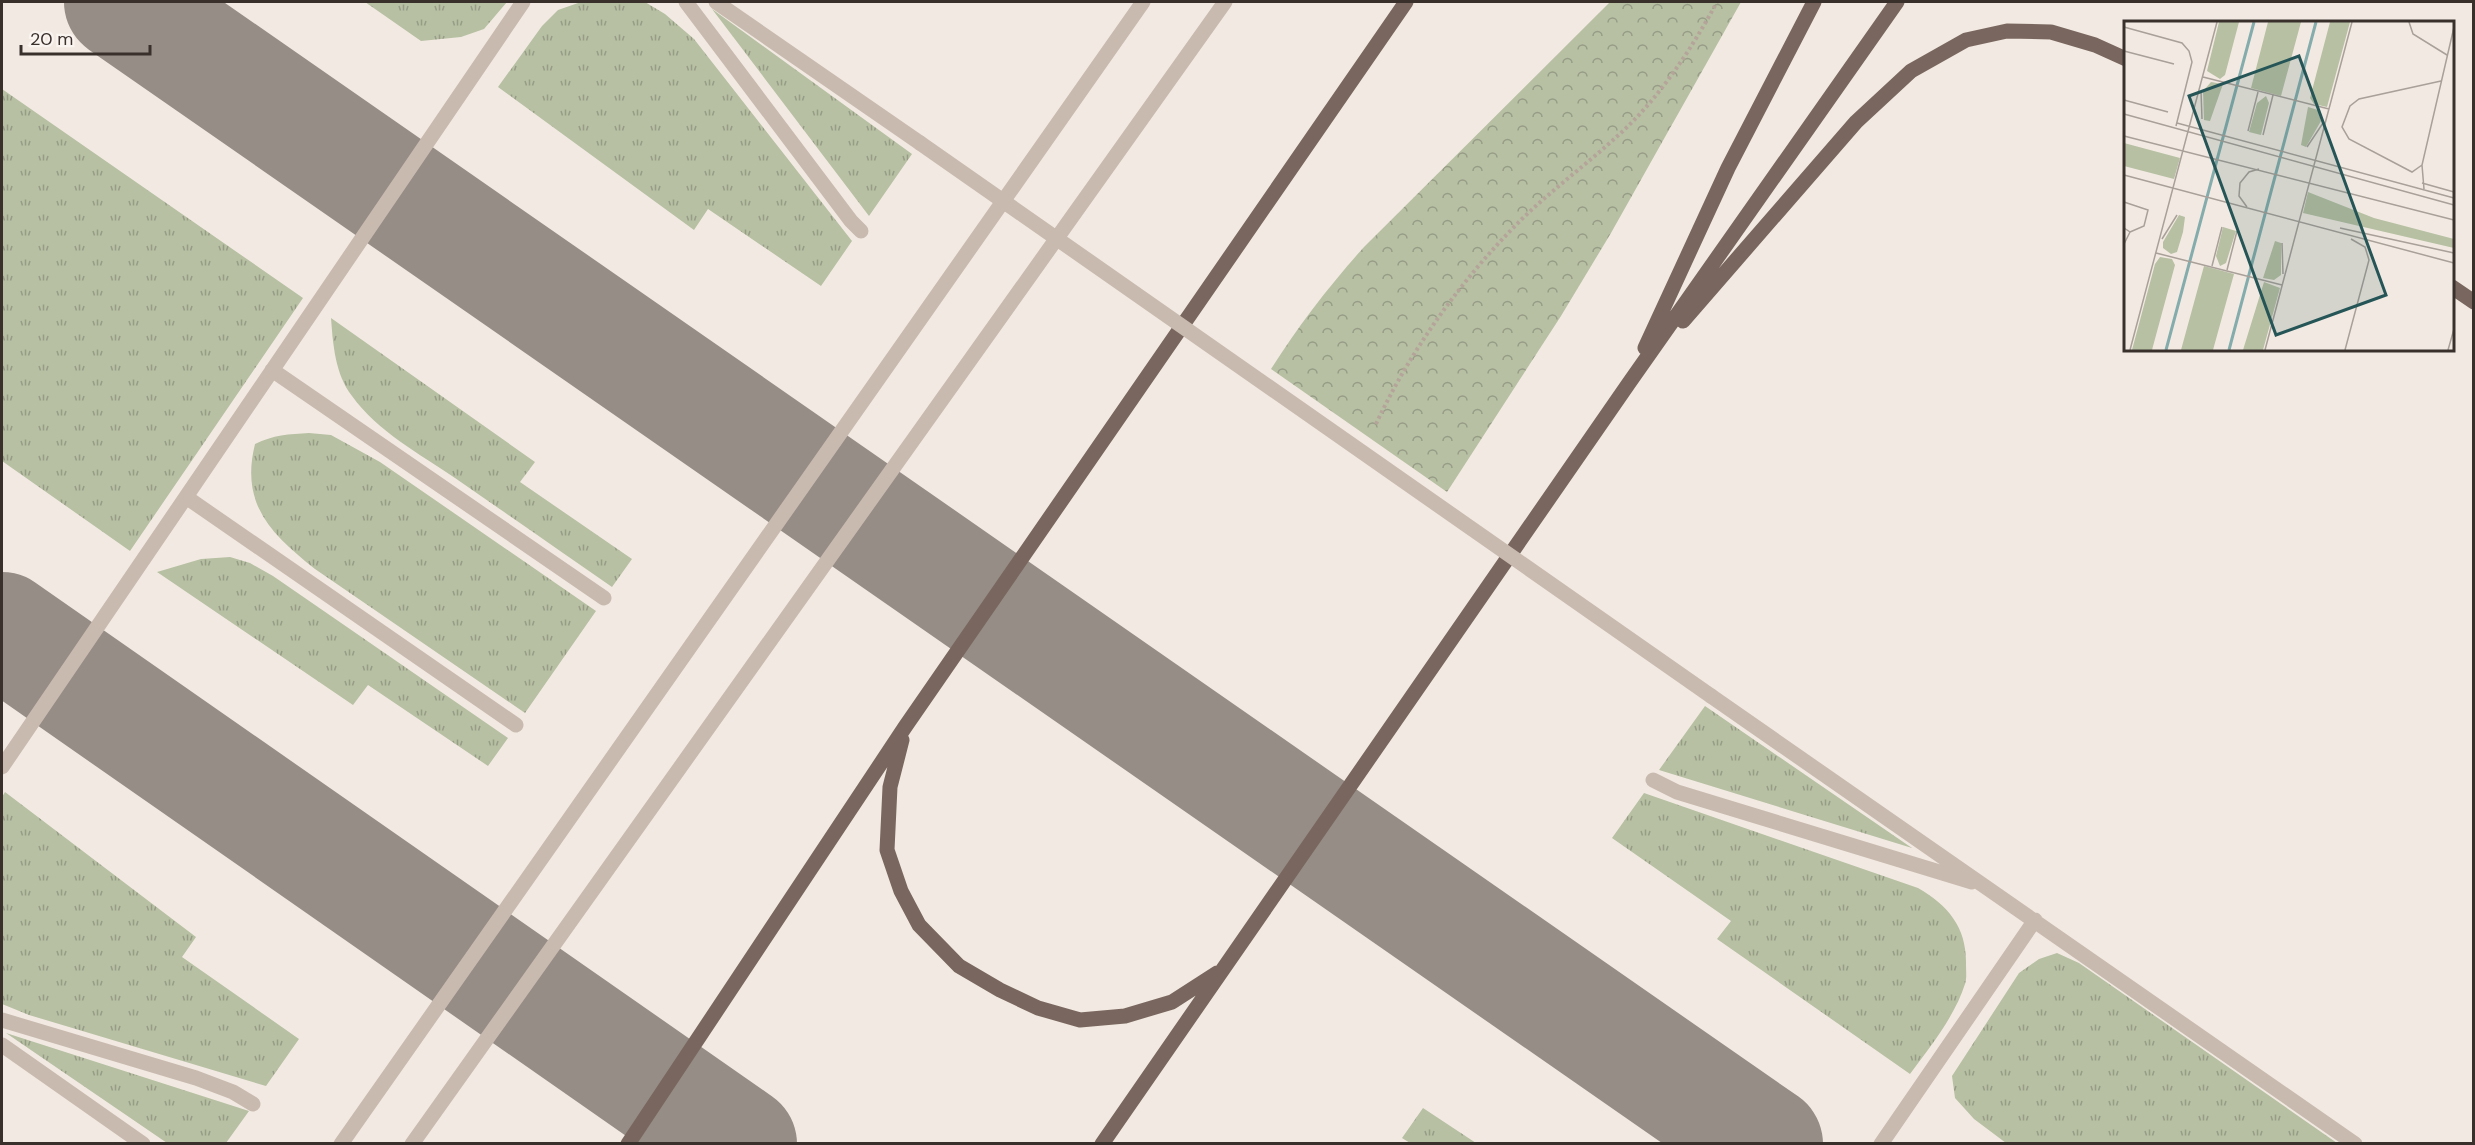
<svg xmlns="http://www.w3.org/2000/svg" width="2475" height="1145" font-family="'DM Sans',sans-serif">
	<style>
		.grass { fill: url(#grass-tufts) }
		.forest { fill: url(#forest-crowns) }
		.lines { fill: none; stroke-linecap: round; stroke-linejoin: round }
		.taxiway { stroke: #968d87; stroke-width: 116 }
		.path { stroke: #b5a499; stroke-width: 4; stroke-dasharray: 3 3; stroke-linecap: butt }
		.minor { stroke: #c9baaf; stroke-width: 15 }
		.major { stroke: #79675f; stroke-width: 15 }
		.minor-bridge { stroke: #c9baaf; stroke-width: 15 }
		.inset-river { fill: none; stroke: #84acac; stroke-width: 3 }
		.inset-road { fill: none; stroke: #a8a099; stroke-width: 1.5 }
		.view { fill: #255557; fill-opacity: 0.15; stroke: #255557; stroke-width: 3 }
		.inset-edge { fill: none; stroke: #39302c; stroke-width: 3 }
	</style>
	<defs>
		<pattern id="grass-tufts" width="24" height="20" patternUnits="userSpaceOnUse" patternTransform="scale(1.5)"><rect width="24" height="20" fill="#b7c0a3"/><path d="M3 7l-1-3M5 7V3M7 7l1-3M15 17l-1-3M17 17v-4M19 17l1-3" fill="none" stroke="#969c85"/></pattern>
		<pattern id="forest-crowns" width="20" height="18" patternUnits="userSpaceOnUse" patternTransform="scale(1.5)"><rect width="20" height="18" fill="#b7c0a3"/><path d="M2 6a3 3 0 1 1 6 0M12 15a3 3 0 1 1 6 0" fill="none" stroke="#969c85"/></pattern>
	</defs>
	<rect width="100%" height="100%" fill="#f2eae2"/>
	<path class="grass" d="M 365,2 L 507,2 L 484,29 L 461,37 L 421,41 Z
		M 581,2 L 645,2 L 665,14 L 694,39 L 852,241 L 821,286 L 708,209 L 694,230 L 498,87 L 542,26 L 558,10 Z
		M 712,9 L 912,154 L 869,216 Z
		M 2,89 L 303,298 L 130,551 L 2,461 Z
		M 331,318 L 535,462 L 520,482 L 632,559 L 612,587 C 560,551 507,514 455,478 C 420,454 377,431 352,396 C 335,374 333,344 331,318 Z
		M 309,433 L 331,435 L 380,462 L 596,611 L 525,713 L 315,569 C 271,534 240,504 255,444 C 273,435 289,434 309,433 Z
		M 230,557 L 250,563 L 273,576 L 508,738 L 488,766 L 368,685 L 353,705 L 157,572 L 201,559 Z
		M 1705,706 L 1912,848 L 1659,770 Z
		M 5,792 L 196,937 L 182,957 L 299,1039 L 266,1086 L 29,1015 L 2,1004 L 2,797 Z
		M 1644,793 L 1918,888 C 1949,906 1967,928 1966,965 C 1966,971 1967,978 1965,984 C 1955,1016 1930,1047 1910,1074 L 1717,939 L 1731,921 L 1612,838 Z
		M 2057,953 L 2079,963 L 2337,1143 L 2006,1143 L 1974,1119 L 1955,1098 L 1952,1076 L 2019,973 L 2039,959 Z
		M 6,1033 L 249,1111 L 226,1143 L 167,1143 Z
		M 1423,1108 L 1476,1143 L 1410,1143 L 1402,1138 Z"/>
	<path class="forest" d="M 1610,2 L 1741,2 L 1611,233 L 1561,316 L 1447,492 L 1271,369 C 1299,325 1329,286 1364,247 Z"/>
	<g class="lines">
		<path class="taxiway" d="M 122,2 L 1765,1144
			M 2,630 L 739,1144"/>
		<path class="path" d="M 1376,424 C 1409,353 1459,283 1514,227 C 1548,192 1588,164 1624,130 C 1662,94 1692,48 1717,2"/>
		<path class="minor" d="M 686,2 L 851,221 L 861,231
			M 716,2 L 920,143
			M 272,370 L 604,598
			M 186,497 L 516,725
			M 1711,696 L 2355,1144
			M 2,767 L 523,2
			M 1653,780 L 1677,792 L 1972,882
			M 2,1020 L 196,1078 L 233,1092 L 253,1104
			M 2,1045 L 143,1144
			M 341,1144 L 1143,2
			M 412,1144 L 1225,2
			M 1881,1144 L 2035,920"/>
		<path class="major" d="M 2452,287 L 2474,302
			M 1683,321 L 1856,122 L 1911,71 L 1966,40 L 2007,31 L 2051,32 L 2095,45 L 2126,59
			M 1645,348 L 1728,168 L 1814,2
			M 902,740 L 890,787 L 887,850 L 901,891 L 919,925 L 959,966 L 1000,990 L 1038,1008 L 1080,1020 L 1125,1016 L 1172,1002 L 1217,973
			M 628,1144 L 905,727 L 1406,2
			M 1102,1144 L 1629,383 L 1897,2"/>
		<path class="minor-bridge" d="M 920,143 L 1711,696"/>
	</g>
	<g transform="translate(2124 21)">
		<rect width="330" height="330" fill="#f2eae2"/>
		<path d="M 95,1 L 115,1 L 101,54 L 96,58 L 83,50 ZM 144,1 L 177,1 L 157,75 L 127,67 ZM 206,1 L 226,1 L 203,86 L 190,83 L 186,77 ZM 87,61 L 99,63 L 86,100 L 80,99 L 79,70 ZM 142,75 L 145,82 L 137,114 L 125,111 L 133,82 ZM 184,86 L 194,89 L 197,100 L 182,126 L 177,124 ZM 55,194 L 61,196 L 59,211 L 53,231 L 47,233 L 39,227 L 39,221 ZM 99,206 L 112,210 L 102,242 L 96,245 L 92,235 ZM 151,220 L 157,222 L 157,254 L 150,259 L 139,257 ZM 36,236 L 48,238 L 51,244 L 28,329 L 8,329 L 31,243 ZM 80,245 L 110,253 L 89,329 L 57,329 ZM 140,261 L 156,267 L 139,329 L 119,329 Z" fill="#b7c0a3"/>
		<path d="M 0,122 L 56,137 L 50,158 L 0,145 ZM 184,171 L 250,197 L 330,218 L 330,227 L 179,192 Z" fill="#b7c0a3"/>
		<path class="inset-river" d="M 42,329 L 130,1M 105,329 L 192,1"/>
		<path class="inset-road" d="M 285,1 L 289,13 L 323,34M 0,6 L 58,22 L 65,30 L 68,41 L 52,105M 0,30 L 50,43M 79,56 L 205,88M 77,70 L 78,98M 0,79 L 44,91M 0,93 L 330,184M 53,102 L 330,177M 124,110 L 134,71M 139,114 L 149,74M 0,115 L 330,199M 183,126 L 199,102M 298,144 L 288,151 L 225,118 L 218,106 L 226,85 L 235,78 L 317,60M 0,154 L 330,242M 298,162 L 330,171M 300,168 L 298,144 L 330,6M 0,181 L 24,189 L 20,205 L 6,211M 123,186 L 115,175 L 116,162 L 125,151 L 135,148M 0,207 L 6,211 L 0,223M 216,207 L 330,232M 38,218 L 53,194M 158,222 L 159,253M 32,232 L 158,264M 88,245 L 98,206M 103,249 L 113,210M 6,329 L 93,1M 141,329 L 228,1M 221,329 L 245,239 L 241,226 L 227,218M 324,329 L 330,308"/>
		<path class="view" d="M 175,35 L 262,274 L 152,314 L 65,75 Z"/>
		<rect width="330" height="330" class="inset-edge"/>
	</g>
	<rect width="2475" height="1145" fill="none" stroke="#39302c" stroke-width="6"/>
	<path d="M21 45v9h129v-9" fill="none" stroke="#39302c" stroke-width="3"/>
	<text x="30" y="45" font-size="18" fill="#39302c" stroke="#f9f4ef" stroke-width="4.5" paint-order="stroke">20 m</text>
</svg>
